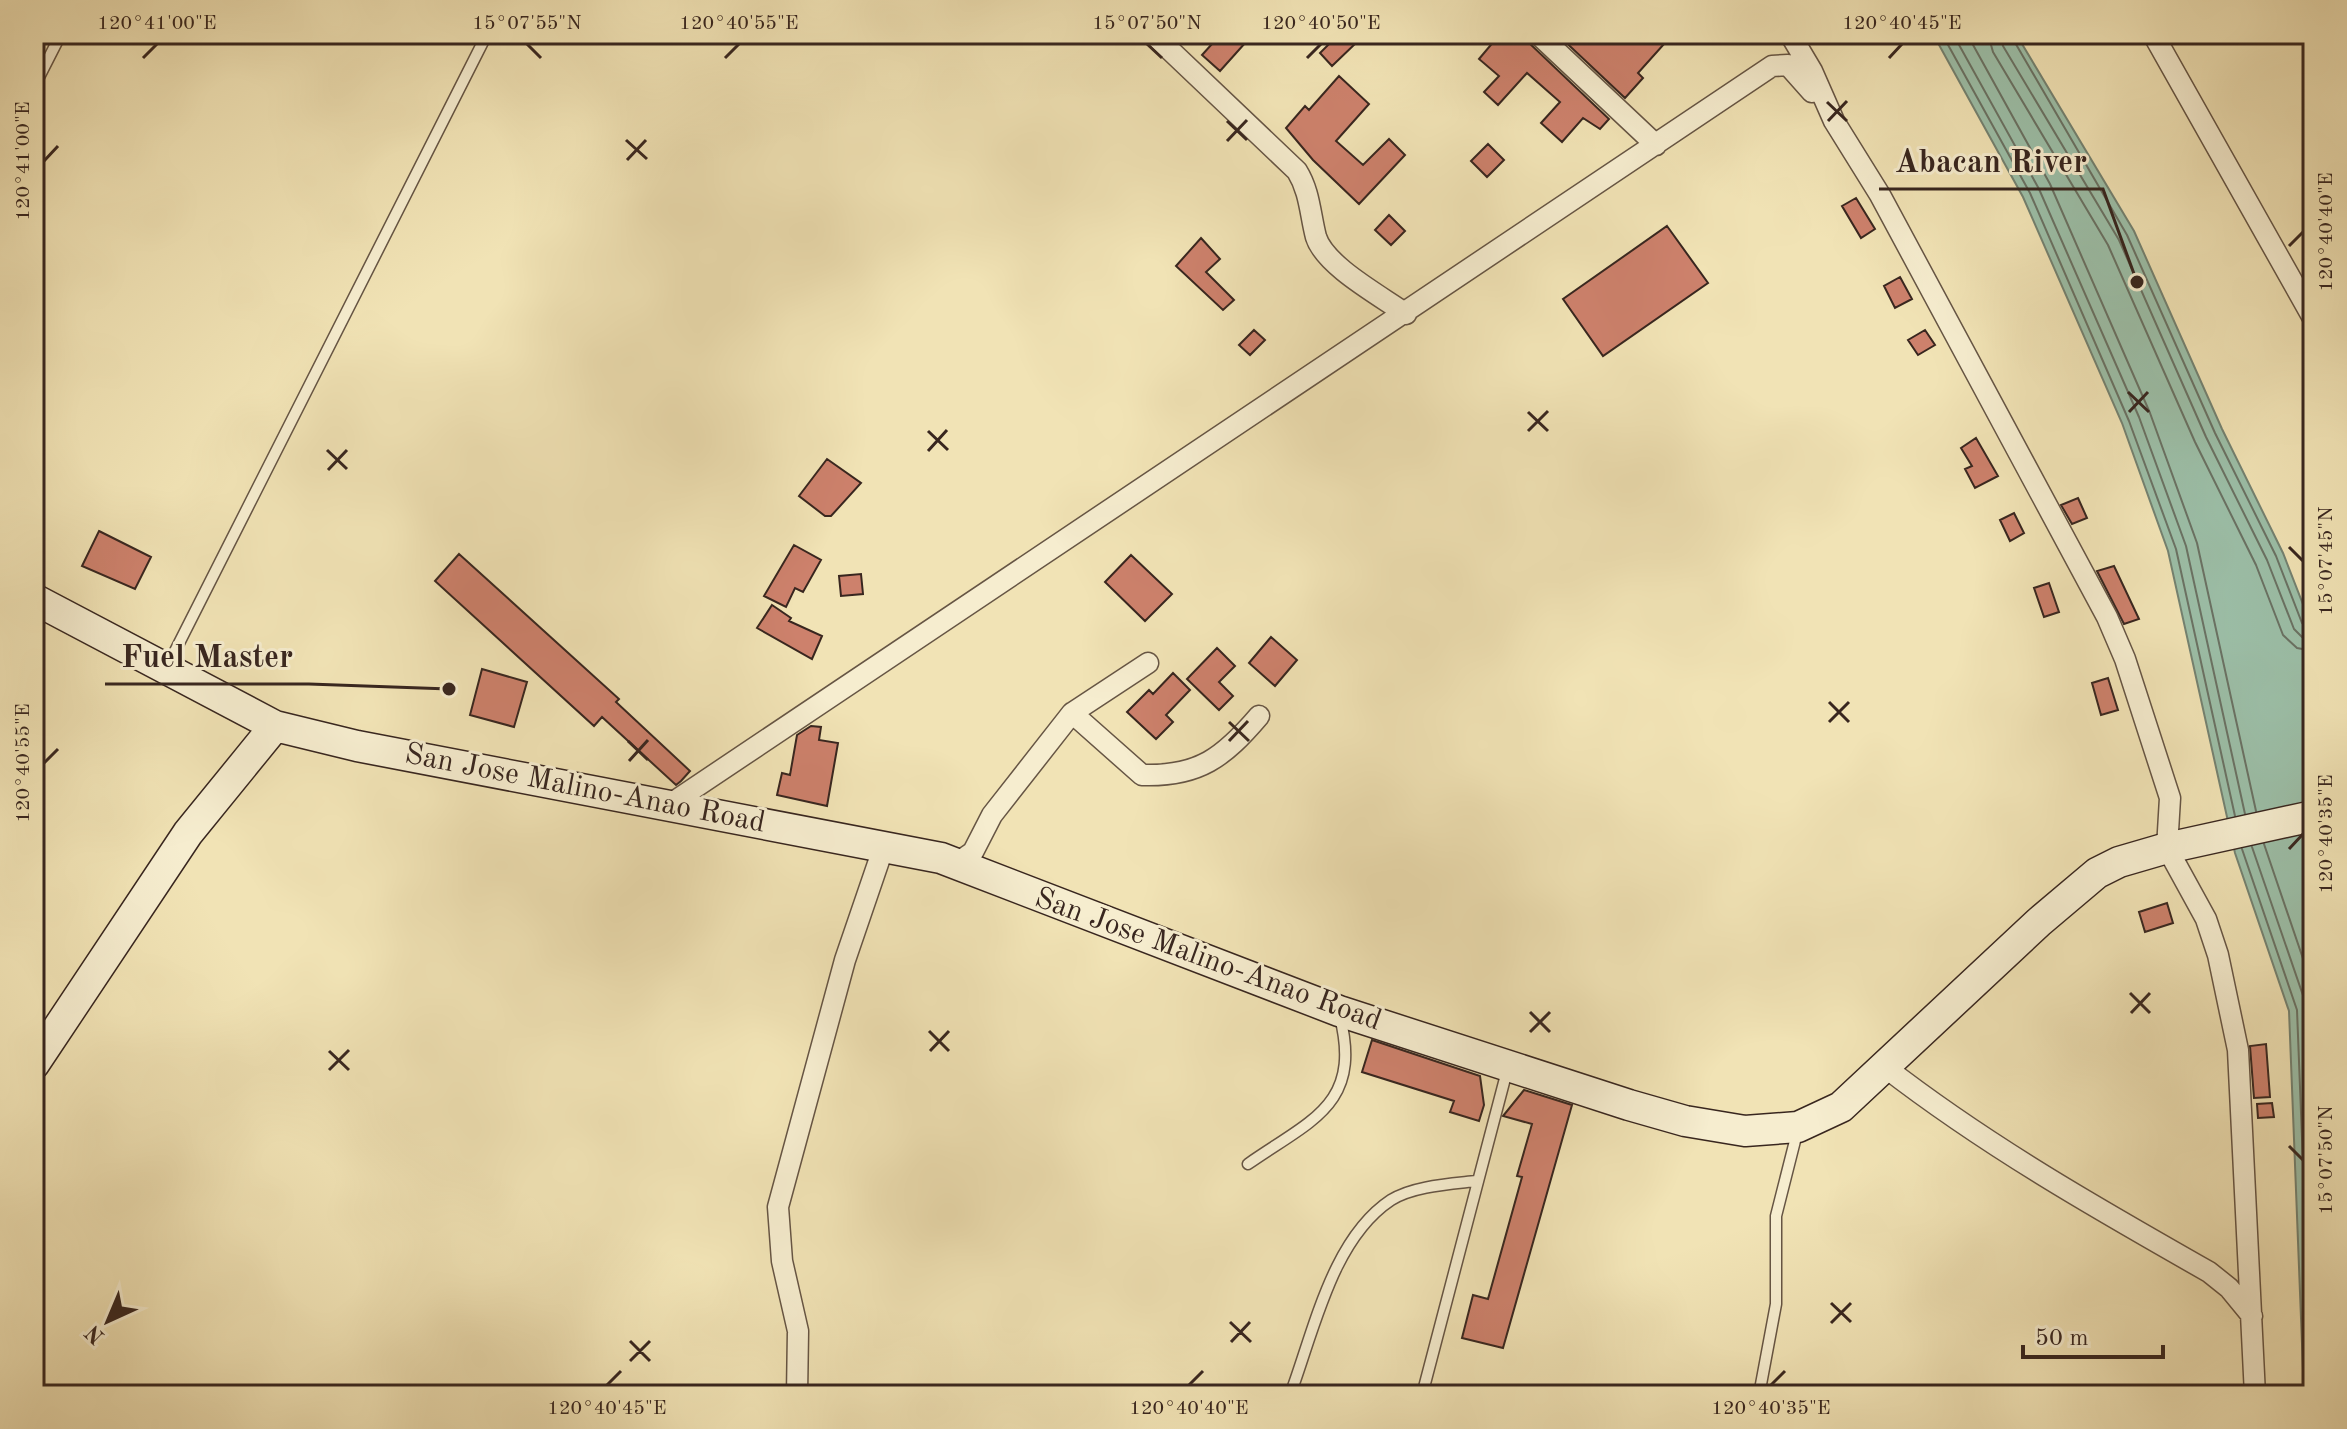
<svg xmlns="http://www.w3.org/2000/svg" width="2347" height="1429" font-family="'Old Standard TT',serif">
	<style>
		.water { fill: #9cbfa8; stroke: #748271; stroke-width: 2 }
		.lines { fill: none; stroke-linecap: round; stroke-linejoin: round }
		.shore { stroke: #6a7264; stroke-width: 2 }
		.building { fill: #cd816c; stroke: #38261f; stroke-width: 2 }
		.lane-casing { stroke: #654; stroke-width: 13 }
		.street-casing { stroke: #654; stroke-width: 23 }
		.secondary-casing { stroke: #38261f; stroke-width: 33 }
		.lane { stroke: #f6edcf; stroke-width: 10 }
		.street { stroke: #f6edcf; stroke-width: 20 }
		.secondary { stroke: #f6edcf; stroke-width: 30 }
		.ticks { fill: none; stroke: #38261f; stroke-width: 3 }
		.labels { text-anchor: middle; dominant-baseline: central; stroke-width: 6; stroke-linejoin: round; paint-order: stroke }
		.street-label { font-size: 30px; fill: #38261f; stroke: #f6edcf }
		.leader { fill: none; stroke: #38261f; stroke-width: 3 }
		.callout-dot { fill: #38261f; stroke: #f6edcf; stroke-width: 3 }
		.callout-label { font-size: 32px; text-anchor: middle; font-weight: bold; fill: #38261f; stroke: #f6edcf; stroke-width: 6; stroke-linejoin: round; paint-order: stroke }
		.neatline { fill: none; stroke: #38261f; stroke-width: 3 }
		.ticks-label { font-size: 20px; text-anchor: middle; fill: #38261f }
	</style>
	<rect width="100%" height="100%" fill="#f1e3b5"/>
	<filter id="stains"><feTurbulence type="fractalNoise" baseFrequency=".0025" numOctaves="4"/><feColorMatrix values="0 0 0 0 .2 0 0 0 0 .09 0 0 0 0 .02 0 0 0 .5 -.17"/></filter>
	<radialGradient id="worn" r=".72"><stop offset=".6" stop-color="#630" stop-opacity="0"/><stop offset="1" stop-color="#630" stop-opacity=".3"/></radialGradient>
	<path class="water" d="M 1933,34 L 2016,34 L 2134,231 L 2222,429 L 2283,553 L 2313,630 L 2313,1395 L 2304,1395 L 2289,1011 L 2235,853 L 2168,551 L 2122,423 L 2023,197 Z"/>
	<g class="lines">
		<path class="shore" d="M 1942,34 L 2030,193 L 2129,421 L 2176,549 L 2235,816
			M 1953,34 L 2039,189 L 2139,417 L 2186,546 L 2245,814
			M 1967,34 L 2050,184 L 2150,413 L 2197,543 L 2256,811
			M 1988,34 L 1993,52 L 2108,245 L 2195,442 L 2256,565 L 2283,635 L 2297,648 L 2313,651
			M 2000,34 L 2003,46 L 2119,240 L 2206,437 L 2267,560 L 2294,629 L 2302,637 L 2313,639
			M 2010,34 L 2127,235 L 2215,433 L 2276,556 L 2302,623 L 2313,629
			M 2264,844 L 2313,988
			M 2252,847 L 2307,1007 L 2313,1126
			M 2242,849 L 2297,1010 L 2312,1395"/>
	</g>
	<path class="building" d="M 1221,34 L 1238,34 L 1246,42 L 1220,71 L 1202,55 Z
		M 1339,34 L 1349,34 L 1357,42 L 1332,66 L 1320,53 Z
		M 1500,34 L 1525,34 L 1529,43 L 1609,119 L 1600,129 L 1583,118 L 1562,142 L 1541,123 L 1560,102 L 1527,73 L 1498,105 L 1484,92 L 1499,76 L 1479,59 Z
		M 1557,34 L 1654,34 L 1664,44 L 1638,73 L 1643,78 L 1625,98 Z
		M 1339,76 L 1369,104 L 1336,141 L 1363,165 L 1389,139 L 1405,155 L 1359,204 L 1313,160 L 1286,128 L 1305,106 L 1309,110 Z
		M 1488,144 L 1504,160 L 1487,177 L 1471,161 Z
		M 1856,198 L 1875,229 L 1861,238 L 1842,206 Z
		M 1389,215 L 1405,231 L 1391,245 L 1375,230 Z
		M 1667,226 L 1708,283 L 1603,356 L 1563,299 Z
		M 1201,238 L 1220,259 L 1206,272 L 1234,300 L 1223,310 L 1176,266 Z
		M 1900,277 L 1912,299 L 1895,308 L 1884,286 Z
		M 1254,330 L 1265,340 L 1250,355 L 1239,345 Z
		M 1925,330 L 1935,345 L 1918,355 L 1908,340 Z
		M 1976,438 L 1998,476 L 1975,488 L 1965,469 L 1972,466 L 1961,448 Z
		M 827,459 L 861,483 L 831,516 L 825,516 L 799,496 Z
		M 2078,498 L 2087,518 L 2072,524 L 2061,505 Z
		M 2014,513 L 2024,533 L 2010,541 L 2000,520 Z
		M 99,531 L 151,557 L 135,589 L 82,566 Z
		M 794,545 L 821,560 L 803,592 L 795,588 L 786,607 L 764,596 Z
		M 459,554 L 619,699 L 616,702 L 690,771 L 681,781 L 676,785 L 602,717 L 594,726 L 435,581 Z
		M 1131,555 L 1172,594 L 1145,621 L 1105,582 Z
		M 2114,566 L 2139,619 L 2124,624 L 2097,571 Z
		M 861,574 L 863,594 L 841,596 L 839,576 Z
		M 2049,583 L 2059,612 L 2044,617 L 2034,588 Z
		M 772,605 L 791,618 L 789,621 L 822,636 L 812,659 L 757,628 Z
		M 1271,637 L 1297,660 L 1275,686 L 1249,663 Z
		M 1217,648 L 1235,666 L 1219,682 L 1233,696 L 1219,710 L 1187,679 Z
		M 482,669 L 527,682 L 514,727 L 470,715 Z
		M 1173,673 L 1190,690 L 1166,715 L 1173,722 L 1156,739 L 1127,712 L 1149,690 L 1153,694 Z
		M 2108,678 L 2118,710 L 2101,715 L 2092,683 Z
		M 811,726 L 821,727 L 819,740 L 838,743 L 827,806 L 777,795 L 782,773 L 790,775 L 797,735 Z
		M 2167,903 L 2173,923 L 2145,932 L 2139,912 Z
		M 1372,1040 L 1480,1076 L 1484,1105 L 1479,1121 L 1450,1112 L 1454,1101 L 1362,1072 Z
		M 2266,1044 L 2270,1097 L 2254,1098 L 2250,1046 Z
		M 1524,1090 L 1572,1105 L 1503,1348 L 1462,1338 L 1473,1295 L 1488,1299 L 1522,1177 L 1517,1176 L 1532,1124 L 1503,1116 Z
		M 2272,1103 L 2274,1117 L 2258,1118 L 2257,1104 Z"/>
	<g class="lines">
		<g class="lane-casing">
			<path id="lane" d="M 34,87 L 61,34
				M 167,667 L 487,34
				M 1248,1164 C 1311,1120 1362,1105 1340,1017
				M 1290,1395 C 1314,1331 1332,1239 1391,1200 C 1413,1186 1450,1184 1476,1181
				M 1422,1395 L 1508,1067
				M 1759,1395 L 1776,1304 L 1776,1216 L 1798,1129"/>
		</g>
		<g class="street-casing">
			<path id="street" d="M 1153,34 L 1297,171 C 1310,192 1310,214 1316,237 C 1325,266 1381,296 1406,314
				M 1538,34 L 1656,145
				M 1790,34 L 1812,71 L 1834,121 L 1880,195 L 2107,617 L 2125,659 L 2170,798 L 2167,848 L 2206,919 L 2218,955 L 2238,1050 L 2255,1395
				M 2153,34 L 2313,318
				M 1072,713 L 1148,663
				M 669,805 L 1772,66 L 1788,65 L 1812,92
				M 954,865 L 973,852 L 992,815 L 1072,713 L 1142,775 C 1199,777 1224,757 1259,716
				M 1885,1067 C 1987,1146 2098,1209 2209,1272 L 2229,1288 L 2252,1316
				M 797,1395 L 798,1331 L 782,1261 L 778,1207 L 845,960 L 884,846"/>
		</g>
		<g class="secondary-casing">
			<path id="secondary" d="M 34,599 L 275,726 L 357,746 L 941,858 L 1339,1011 L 1629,1105 L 1685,1121 L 1745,1131 L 1798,1127 L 1841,1107 L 2039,922 L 2097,873 L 2119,862 L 2167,848 L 2313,816
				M 34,1064 L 188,833 L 275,726"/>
		</g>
		<use href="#lane" class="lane"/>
		<use href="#street" class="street"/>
		<use href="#secondary" class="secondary"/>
	</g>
	<path class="ticks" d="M 527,44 L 541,58M 1147,44 L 1162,58M 143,58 L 157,44M 725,58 L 739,44M 1307,58 L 1321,44M 1889,58 L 1902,44M 1827,102 L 1847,121M 1227,121 L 1247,140M 1828,121 L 1847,101M 626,140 L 647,159M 1227,141 L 1247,120M 627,160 L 646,140M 44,161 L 58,146M 2289,246 L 2303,232M 2128,392 L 2149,412M 1528,412 L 1548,431M 2129,412 L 2148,392M 928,431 L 948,450M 1528,431 L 1548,411M 327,450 L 347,469M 928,451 L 947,430M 328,470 L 347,450M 2289,547 L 2303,561M 1829,702 L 1849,722M 1229,722 L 1249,741M 1829,722 L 1849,702M 628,741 L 648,760M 1229,741 L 1248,721M 629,761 L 648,740M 44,763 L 58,749M 2289,849 L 2303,834M 2130,993 L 2150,1013M 1530,1012 L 1550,1032M 2131,1013 L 2150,993M 929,1031 L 949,1051M 1530,1032 L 1550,1012M 329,1051 L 349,1070M 930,1051 L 949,1031M 329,1070 L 349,1050M 2289,1146 L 2303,1160M 1831,1303 L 1851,1322M 1230,1322 L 1251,1342M 1831,1323 L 1851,1303M 630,1341 L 650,1361M 1231,1342 L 1250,1322M 630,1361 L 650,1341M 607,1385 L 621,1371M 1189,1385 L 1203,1371M 1771,1385 L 1785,1371"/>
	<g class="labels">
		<g class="street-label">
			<text transform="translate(585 789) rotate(11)">San Jose Malino-Anao Road</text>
			<text transform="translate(1208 960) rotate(20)">San Jose Malino-Anao Road</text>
		</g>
	</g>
	<path class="leader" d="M2137 282L2103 189H1879M449 689L309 684H105"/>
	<g class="callout-dot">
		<circle cx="2137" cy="282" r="8"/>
		<circle cx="449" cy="689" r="8"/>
	</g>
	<g class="callout-label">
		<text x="1991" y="172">Abacan River</text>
		<text x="207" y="667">Fuel Master</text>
	</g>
	<rect width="2347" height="1429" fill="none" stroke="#f1e3b5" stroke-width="88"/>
	<g transform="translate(108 1321) rotate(224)" stroke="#f6edcf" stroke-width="6" paint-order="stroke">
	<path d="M0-6L14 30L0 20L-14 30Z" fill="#38261f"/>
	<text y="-12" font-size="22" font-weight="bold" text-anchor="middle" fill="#38261f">N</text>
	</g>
	<path d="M2023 1345v12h140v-12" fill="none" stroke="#38261f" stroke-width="4"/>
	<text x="2035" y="1345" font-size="24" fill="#38261f" stroke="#f6edcf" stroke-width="6" paint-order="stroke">50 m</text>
	<rect x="44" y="44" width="2259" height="1341" class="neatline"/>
	<g class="ticks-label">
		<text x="157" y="29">120°41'00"E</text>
		<text x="527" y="29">15°07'55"N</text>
		<text x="739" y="29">120°40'55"E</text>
		<text x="1147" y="29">15°07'50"N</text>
		<text x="1321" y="29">120°40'50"E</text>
		<text x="1902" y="29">120°40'45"E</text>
		<text transform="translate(22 161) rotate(-90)" y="7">120°41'00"E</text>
		<text transform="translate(2325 232) rotate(-90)" y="7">120°40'40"E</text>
		<text transform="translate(2325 561) rotate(-90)" y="7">15°07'45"N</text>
		<text transform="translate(22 763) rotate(-90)" y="7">120°40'55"E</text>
		<text transform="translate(2325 834) rotate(-90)" y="7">120°40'35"E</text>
		<text transform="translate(2325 1160) rotate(-90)" y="7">15°07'50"N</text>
		<text x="607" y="1414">120°40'45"E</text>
		<text x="1189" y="1414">120°40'40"E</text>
		<text x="1771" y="1414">120°40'35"E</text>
	</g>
	<rect width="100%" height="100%" filter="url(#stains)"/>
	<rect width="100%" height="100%" fill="url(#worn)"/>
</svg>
